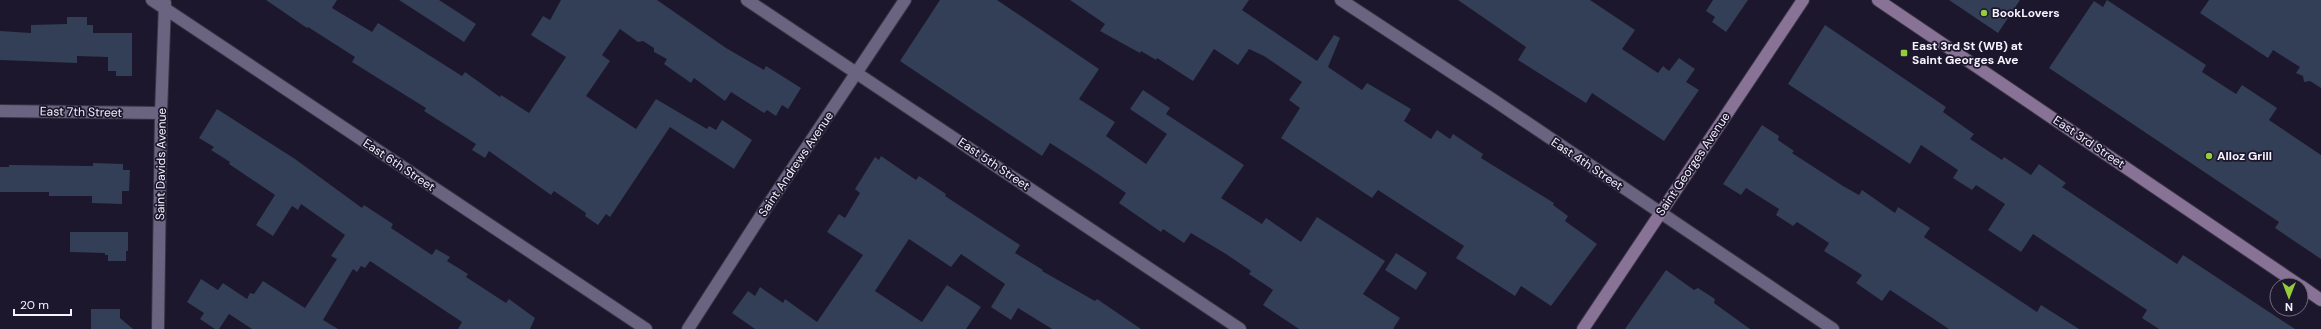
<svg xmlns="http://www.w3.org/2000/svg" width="2321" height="329" font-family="'DM Sans',sans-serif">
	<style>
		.building { fill: #323f56 }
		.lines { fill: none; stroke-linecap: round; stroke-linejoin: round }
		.street-casing { stroke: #373343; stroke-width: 14 }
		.secondary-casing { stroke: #373343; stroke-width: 14 }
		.street { stroke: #6a6480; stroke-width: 12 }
		.secondary { stroke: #887397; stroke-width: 12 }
		.poi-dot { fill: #94cc3c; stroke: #1c172d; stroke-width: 1.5 }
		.labels { text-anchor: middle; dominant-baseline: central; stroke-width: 3.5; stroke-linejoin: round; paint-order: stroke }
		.poi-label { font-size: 12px; font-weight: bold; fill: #f5f3fd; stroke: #1c172d; text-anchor: start }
		.street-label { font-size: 12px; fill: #f5f3fd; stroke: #1c172d }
	</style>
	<rect width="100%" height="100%" fill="#1c172d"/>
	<path class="building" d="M 266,0 L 337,0 L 332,8 L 372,32 L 378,23 L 462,76 L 465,72 L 500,97 L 501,95 L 529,113 L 566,57 L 531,35 L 543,16 L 550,20 L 561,0 L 657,0 L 726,48 L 764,70 L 766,66 L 801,88 L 788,109 L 782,105 L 776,116 L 767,110 L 764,113 L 731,92 L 725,101 L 694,78 L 691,83 L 664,64 L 667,59 L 654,52 L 654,48 L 643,41 L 638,42 L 620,29 L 602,55 L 610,61 L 586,96 L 636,129 L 656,99 L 707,129 L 709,126 L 716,130 L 722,120 L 752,140 L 734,169 L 670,127 L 610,217 L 606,214 L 598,225 L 585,216 L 586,213 L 554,191 L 551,195 L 489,151 L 485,158 L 472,150 L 476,144 L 424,111 L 426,108 L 352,62 L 355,57 L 308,27 L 307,28 Z
		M 399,0 L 439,0 L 476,24 L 464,42 Z
		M 940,0 L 997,0 L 1099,69 L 1079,99 L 1115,122 L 1106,136 L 1146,164 L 1167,134 L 1130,109 L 1143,90 L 1170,108 L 1166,114 L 1244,165 L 1221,198 L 1262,224 L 1266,218 L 1301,242 L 1317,217 L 1385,261 L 1363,294 L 1400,318 L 1393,329 L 1299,329 L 1263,305 L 1273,290 L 1249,274 L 1251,271 L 1226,254 L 1191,233 L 1184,243 L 1163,229 L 1161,232 L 1119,203 L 1126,193 L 1089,168 L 1050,143 L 1042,156 L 900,61 Z
		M 1070,0 L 1249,0 L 1242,10 L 1317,61 L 1334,35 L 1340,38 L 1328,67 L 1362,90 L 1367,83 L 1411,109 L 1404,121 L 1431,139 L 1437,130 L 1450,139 L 1453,134 L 1483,154 L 1481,158 L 1554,203 L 1553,205 L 1568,216 L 1565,221 L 1597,244 L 1551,306 L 1521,286 L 1515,296 L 1456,258 L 1464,246 L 1378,190 L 1372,198 L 1281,138 L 1300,108 L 1289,100 L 1302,82 L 1264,56 L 1249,49 L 1238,65 L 1214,49 L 1193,81 L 1157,58 L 1156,60 L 1141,51 L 1140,53 L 1100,31 L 1105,24 Z
		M 1458,0 L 1590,0 L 1635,30 L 1622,49 L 1658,73 L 1663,66 L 1669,71 L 1679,58 L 1695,69 L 1686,82 L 1699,90 L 1664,141 L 1592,93 L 1586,103 L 1518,60 L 1526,47 Z
		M 1713,0 L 1748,0 L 1726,32 L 1712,22 L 1715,17 L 1706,11 Z
		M 1949,0 L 2020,0 L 1998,33 Z
		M 2107,0 L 2206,65 L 2202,72 L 2236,94 L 2242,85 L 2277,108 L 2269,120 L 2321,155 L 2321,259 L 2275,228 L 2279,222 L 2049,68 L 2094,1 L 2103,7 Z
		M 2209,0 L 2321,0 L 2321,88 L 2310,81 L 2304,82 L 2303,76 L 2296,73 L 2300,67 L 2273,50 L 2268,58 L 2200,13 Z
		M 67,17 L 87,17 L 87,25 L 93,25 L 93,33 L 132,33 L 132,76 L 116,76 L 116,71 L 108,71 L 108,57 L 77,56 L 77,63 L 0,60 L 0,31 L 31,33 L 31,25 L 67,24 Z
		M 1825,25 L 1946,107 L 1943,112 L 1974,134 L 1970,139 L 2002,160 L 2004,157 L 2031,175 L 2039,164 L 2066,183 L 2062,187 L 2177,264 L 2183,255 L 2295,329 L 2159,329 L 2142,318 L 2147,310 L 2033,234 L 2021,252 L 1988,230 L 2005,204 L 1976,185 L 1972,190 L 1953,178 L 1958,170 L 1921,145 L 1910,164 L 1788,84 Z
		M 217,109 L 295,159 L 362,208 L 364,205 L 393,224 L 391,228 L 432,255 L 436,249 L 450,257 L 447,261 L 468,274 L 466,277 L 506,303 L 509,299 L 535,318 L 530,329 L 458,329 L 462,322 L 370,261 L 365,268 L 361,266 L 357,272 L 353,269 L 323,320 L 338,329 L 252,329 L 229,314 L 219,329 L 215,329 L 200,319 L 204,313 L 187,302 L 201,279 L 218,290 L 223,283 L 247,299 L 250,293 L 254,294 L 263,281 L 305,308 L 337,259 L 331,256 L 345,235 L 301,204 L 298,210 L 292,206 L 273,236 L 256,225 L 275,195 L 229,164 L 230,162 L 211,150 L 214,147 L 199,138 Z
		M 1762,125 L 1779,136 L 1778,140 L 1794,151 L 1792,153 L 1843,186 L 1859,195 L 1862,190 L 1895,213 L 1898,207 L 1930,228 L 1924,237 L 2037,312 L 2041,305 L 2079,329 L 1949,329 L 1890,290 L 1882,301 L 1856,283 L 1862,275 L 1824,251 L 1829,243 L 1797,222 L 1793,226 L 1776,215 L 1779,209 L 1746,188 L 1741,195 L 1723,184 Z
		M 881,156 L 916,180 L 919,176 L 946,194 L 945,196 L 1020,245 L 1015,253 L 1043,270 L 1042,271 L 1095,301 L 1097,299 L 1141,329 L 1052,329 L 1018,308 L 1011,320 L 991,307 L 1005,284 L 961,254 L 951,267 L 909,239 L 875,291 L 922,322 L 947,285 L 981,307 L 966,329 L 755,329 L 732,313 L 748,291 L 755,296 L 760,287 L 783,303 L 785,299 L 817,322 L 863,255 L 827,232 L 839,214 L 845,218 L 860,193 L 855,189 L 875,157 L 879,160 Z
		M 93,163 L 123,164 L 123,170 L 130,170 L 129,191 L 122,191 L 122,204 L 92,203 L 92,196 L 49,196 L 49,192 L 0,192 L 0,167 L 9,167 L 9,165 L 93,166 Z
		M 70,232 L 128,232 L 128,251 L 126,251 L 126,261 L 108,261 L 108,255 L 105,255 L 105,253 L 70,252 Z
		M 1396,253 L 1427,273 L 1416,290 L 1385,270 Z
		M 1666,270 L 1694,290 L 1698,288 L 1715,299 L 1714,303 L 1750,329 L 1625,329 Z
		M 91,309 L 120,309 L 120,318 L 133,329 L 91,329 Z"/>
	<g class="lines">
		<g class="street-casing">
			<path id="street" d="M 152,0 L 646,329
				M 747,0 L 1240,329
				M 1341,0 L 1495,101 L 1833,329
				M 0,111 L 161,113
				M 158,329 L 161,113 L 165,3
				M 688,329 L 764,211 L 905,0"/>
		</g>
		<g class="secondary-casing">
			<path id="secondary" d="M 1878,0 L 2299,285
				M 2301,286 L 2321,300
				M 1583,329 L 1803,0"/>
		</g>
		<use href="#street" class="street"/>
		<use href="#secondary" class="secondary"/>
	</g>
	<g class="poi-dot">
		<circle cx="1984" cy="13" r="4"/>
		<rect x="1900" y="49" width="8" height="8" rx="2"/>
		<circle cx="2209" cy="156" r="4"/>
	</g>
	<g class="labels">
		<g class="poi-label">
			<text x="1992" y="13">BookLovers</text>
			<text x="1912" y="46">East 3rd St (WB) at<tspan x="1912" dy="14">Saint Georges Ave</tspan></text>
			<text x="2217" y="156">Alloz Grill</text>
		</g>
		<g class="street-label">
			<text transform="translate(81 112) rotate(1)">East 7th Street</text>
			<text transform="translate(2089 142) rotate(34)">East 3rd Street</text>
			<text transform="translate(161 164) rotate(-89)">Saint Davids Avenue</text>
			<text transform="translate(796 164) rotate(-56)">Saint Andrews Avenue</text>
			<text transform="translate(994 164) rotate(34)">East 5th Street</text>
			<text transform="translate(1587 164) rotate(34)">East 4th Street</text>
			<text transform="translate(1693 164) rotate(-56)">Saint Georges Avenue</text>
			<text transform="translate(399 165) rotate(34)">East 6th Street</text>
		</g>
	</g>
	<g transform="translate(2289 297) rotate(180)"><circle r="19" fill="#1c172d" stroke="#736f80"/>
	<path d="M0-3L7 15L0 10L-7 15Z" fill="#94cc3c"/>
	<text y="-6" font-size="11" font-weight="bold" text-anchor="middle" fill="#f5f3fd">N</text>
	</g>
	<path d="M14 309v6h57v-6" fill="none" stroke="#f5f3fd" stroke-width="2"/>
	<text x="20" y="309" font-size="12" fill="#f5f3fd" stroke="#1c172d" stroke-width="3" paint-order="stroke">20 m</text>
</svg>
